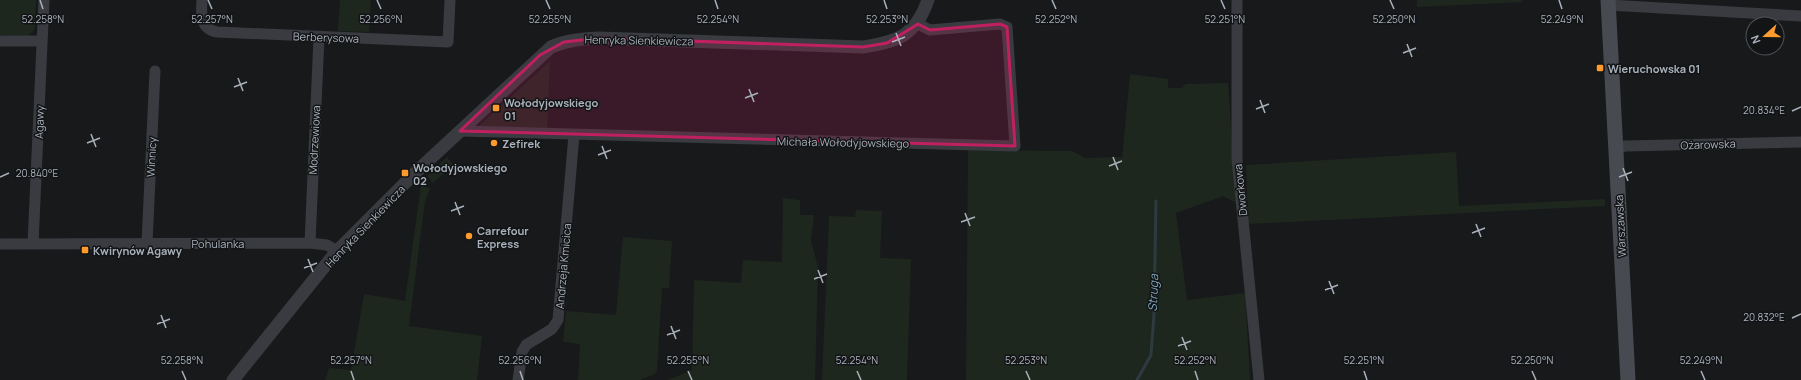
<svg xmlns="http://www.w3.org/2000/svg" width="1801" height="380" font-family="Manrope,sans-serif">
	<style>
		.green { fill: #1e271e }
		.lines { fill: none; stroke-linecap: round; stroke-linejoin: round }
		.stream { stroke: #2d3b41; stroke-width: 3 }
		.minor { stroke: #393b40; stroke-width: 11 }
		.tertiary { stroke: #393b40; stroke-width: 13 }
		.secondary { stroke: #474b51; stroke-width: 15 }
		.marked { fill: #c12060; fill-opacity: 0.2; stroke: #c12060; stroke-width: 3; stroke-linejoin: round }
		.ticks { fill: none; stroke: #a9b2bc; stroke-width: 1.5 }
		.poi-dot { fill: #ff9b2c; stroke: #131416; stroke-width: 1.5 }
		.labels { text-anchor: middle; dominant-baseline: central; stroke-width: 3; stroke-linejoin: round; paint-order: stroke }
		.street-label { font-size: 11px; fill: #a9b2bc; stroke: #131416 }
		.poi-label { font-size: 11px; font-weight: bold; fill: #a9b2bc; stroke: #131416; text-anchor: start }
		.water-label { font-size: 12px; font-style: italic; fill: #7da6ba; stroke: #131416 }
		.ticks-label { font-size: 10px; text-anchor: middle; fill: #a9b2bc; stroke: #131416; stroke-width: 3; stroke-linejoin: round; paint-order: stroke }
	</style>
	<rect width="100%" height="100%" fill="#18191b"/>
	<path class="green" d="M 0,0 L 36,0 L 35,29 L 28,36 L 0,35 Z
		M 340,0 L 371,0 L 369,32 L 338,31 Z
		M 1417,0 L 1521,0 L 1524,2 L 1417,7 Z
		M 550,61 L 547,130 L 481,128 L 479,126 Z
		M 1130,74 L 1168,79 L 1168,88 L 1182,88 L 1186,84 L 1228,83 L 1236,203 L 1223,196 L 1176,213 L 1187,300 L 1245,293 L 1250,380 L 966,380 L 968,150 L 1072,151 L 1085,158 L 1122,157 Z
		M 1456,152 L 1459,206 L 1605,199 L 1605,206 L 1248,224 L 1246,165 Z
		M 447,157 L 453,165 L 433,183 L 427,176 Z
		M 421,185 L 430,189 L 425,201 L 409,326 L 482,336 L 477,380 L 325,380 L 329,368 L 351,370 L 364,294 L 405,301 Z
		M 783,198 L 800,200 L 800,215 L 814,215 L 811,241 L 818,267 L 815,380 L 668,380 L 692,370 L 694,280 L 741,283 L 743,260 L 782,262 Z
		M 856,210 L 882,211 L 880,258 L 911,259 L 907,380 L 822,380 L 829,216 L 855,217 Z
		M 623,237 L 672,241 L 669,288 L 662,288 L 657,370 L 655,374 L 640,380 L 578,380 L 580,344 L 563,342 L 566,311 L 616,315 Z"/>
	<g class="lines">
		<path class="stream" d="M 1137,380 L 1151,355 L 1154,314 L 1156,201"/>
		<path class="minor" d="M 202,0 C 201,14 200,29 217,32 L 448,42 L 450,0
			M 1237,0 L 1237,159 L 1259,380
			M 1608,5 L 1801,16
			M 0,41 L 42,41
			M 460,131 L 1015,146 L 1007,27 L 1000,24 L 930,30 L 918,24
			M 1616,149 L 1625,146 L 1801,142
			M 147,243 L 155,71
			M 310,243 L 319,37
			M 0,244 L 310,243 L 327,245 L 337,251
			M 33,244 L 44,0
			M 518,380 L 522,352 L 526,345 L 552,329 L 558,320 L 574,135"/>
		<path class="tertiary" d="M 233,380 L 337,251 L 417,171 L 551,47 C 567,40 581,39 599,38 L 863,47 C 898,42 916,35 928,0"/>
		<path class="secondary" d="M 1608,0 L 1628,380"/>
	</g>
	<path class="marked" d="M 918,24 L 930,30 L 1000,24 L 1007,27 L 1015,146 L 460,131 L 540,55 L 564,42 L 599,38 L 863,47 L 887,43 Z"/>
	<path class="ticks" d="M 40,0 L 43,9M 208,0 L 212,9M 377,0 L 381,9M 546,0 L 550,9M 715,0 L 718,9M 884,0 L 887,9M 1052,0 L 1056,9M 1221,0 L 1225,9M 1390,0 L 1394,9M 1559,0 L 1562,9M 896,33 L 901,46M 892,42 L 905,37M 1407,44 L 1412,57M 1403,53 L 1416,48M 238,78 L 243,91M 234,87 L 247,82M 749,89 L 754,102M 745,98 L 758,93M 1260,100 L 1265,113M 1256,109 L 1269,104M 1792,111 L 1801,107M 91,134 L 96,147M 87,143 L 100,138M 602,146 L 607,159M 598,155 L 611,150M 1113,157 L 1118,170M 1109,166 L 1122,161M 1623,168 L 1628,181M 0,177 L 9,173M 1619,177 L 1632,172M 455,202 L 460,215M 451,211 L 464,206M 965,213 L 970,226M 961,222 L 975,217M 1476,224 L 1481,237M 1472,233 L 1485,228M 308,259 L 313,272M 304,268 L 317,263M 818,270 L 823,283M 814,279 L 827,274M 1329,281 L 1334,294M 1325,290 L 1338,285M 161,315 L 166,328M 1792,318 L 1801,314M 157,324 L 170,319M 671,326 L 676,339M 667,335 L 680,330M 1182,337 L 1187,350M 1178,346 L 1191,341M 182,371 L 186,380M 351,371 L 354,380M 520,371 L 523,380M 688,371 L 692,380M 857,371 L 861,380M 1026,371 L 1030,380M 1195,371 L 1198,380M 1364,371 L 1367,380M 1532,371 L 1536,380M 1701,371 L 1705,380"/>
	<g class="poi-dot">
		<rect x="1596" y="64" width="8" height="8" rx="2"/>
		<rect x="492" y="104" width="8" height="8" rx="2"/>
		<circle cx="494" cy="143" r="4"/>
		<rect x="401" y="169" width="8" height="8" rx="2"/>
		<circle cx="469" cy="236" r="4"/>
		<rect x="81" y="246" width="8" height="8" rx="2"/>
	</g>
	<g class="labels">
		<g class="street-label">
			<text transform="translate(326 37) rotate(2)">Berberysowa</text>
			<text transform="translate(639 40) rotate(1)">Henryka Sienkiewicza</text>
			<text transform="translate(39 122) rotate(-88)">Agawy</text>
			<text transform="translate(314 140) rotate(-87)">Modrzewiowa</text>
			<text transform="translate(843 142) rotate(1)">Michała Wołodyjowskiego</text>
			<text transform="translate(1708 144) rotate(-2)">Ożarowska</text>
			<text transform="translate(151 157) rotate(-87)">Winnicy</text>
			<text transform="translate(1240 190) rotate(-96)">Dworkowa</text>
			<text transform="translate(365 226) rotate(-46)">Henryka Sienkiewicza</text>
			<text transform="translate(1620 226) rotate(-93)">Warszawska</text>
			<text x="218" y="243">Pohulanka</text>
			<text transform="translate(563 266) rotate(-85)">Andrzeja Kmicica</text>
		</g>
		<g class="poi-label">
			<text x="1608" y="68">Wieruchowska 01</text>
			<text x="504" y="102">Wołodyjowskiego<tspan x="504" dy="13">01</tspan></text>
			<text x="502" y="143">Zefirek</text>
			<text x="413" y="167">Wołodyjowskiego<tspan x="413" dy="13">02</tspan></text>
			<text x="477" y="230">Carrefour<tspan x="477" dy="13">Express</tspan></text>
			<text x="93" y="250">Kwirynów Agawy</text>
		</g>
		<g class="water-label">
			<text transform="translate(1153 293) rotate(-88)">Struga</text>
		</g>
	</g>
	<g class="ticks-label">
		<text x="1394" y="23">52.250°N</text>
		<text x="43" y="23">52.258°N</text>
		<text x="212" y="23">52.257°N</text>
		<text x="381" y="23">52.256°N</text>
		<text x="550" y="23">52.255°N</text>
		<text x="718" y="23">52.254°N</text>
		<text x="887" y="23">52.253°N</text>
		<text x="1056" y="23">52.252°N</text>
		<text x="1225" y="23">52.251°N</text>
		<text x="1562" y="23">52.249°N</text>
		<text x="1764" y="114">20.834°E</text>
		<text x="37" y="177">20.840°E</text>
		<text x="1764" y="321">20.832°E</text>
		<text x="182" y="364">52.258°N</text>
		<text x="351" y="364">52.257°N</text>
		<text x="520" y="364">52.256°N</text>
		<text x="688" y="364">52.255°N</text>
		<text x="857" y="364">52.254°N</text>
		<text x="1026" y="364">52.253°N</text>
		<text x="1195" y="364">52.252°N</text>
		<text x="1364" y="364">52.251°N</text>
		<text x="1532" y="364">52.250°N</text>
		<text x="1701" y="364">52.249°N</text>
	</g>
	<g transform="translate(1765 36) rotate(249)"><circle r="19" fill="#131416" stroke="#4f5358"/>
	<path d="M0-3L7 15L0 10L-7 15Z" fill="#ff9b2c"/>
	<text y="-6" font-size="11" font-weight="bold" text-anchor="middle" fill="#a9b2bc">N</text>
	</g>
</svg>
